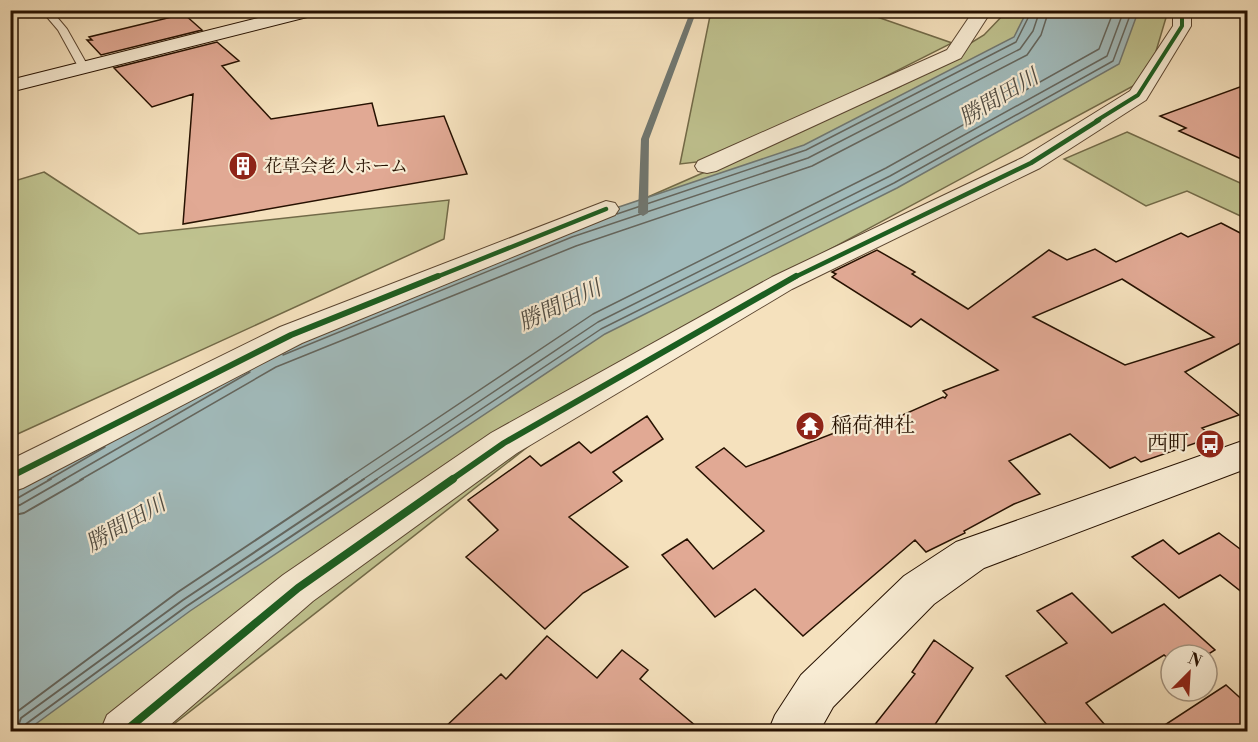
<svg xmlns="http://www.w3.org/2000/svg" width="1258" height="742" font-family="'Libre Bodoni','Noto Serif JP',serif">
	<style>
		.green { fill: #bfc28f; stroke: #726a48; stroke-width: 1.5 }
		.water { fill: #a1bbbc; stroke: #707771; stroke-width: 1.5 }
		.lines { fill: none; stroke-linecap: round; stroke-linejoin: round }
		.shore-far1 { stroke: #64665e; stroke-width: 1.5 }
		.shore { stroke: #64665e; stroke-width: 2 }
		.stream { fill: #707771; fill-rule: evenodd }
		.building { fill: #e1a994; stroke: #261101; stroke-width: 1.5; fill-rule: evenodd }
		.lane-casing { stroke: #5a4530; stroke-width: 2 }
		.street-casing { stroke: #5a4530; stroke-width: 2 }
		.secondary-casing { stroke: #261101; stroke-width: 2 }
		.lane { fill: #f8ecd4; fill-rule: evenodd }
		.street { fill: #f8ecd4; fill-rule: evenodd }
		.secondary { fill: #f8ecd4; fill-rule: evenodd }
		.cycleway-far3-casing { stroke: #f8ecd4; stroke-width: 6 }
		.cycleway-far2-casing { stroke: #f8ecd4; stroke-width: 8 }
		.cycleway-far1-casing { stroke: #f8ecd4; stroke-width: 10 }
		.cycleway-casing { stroke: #f8ecd4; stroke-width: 11 }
		.cycleway-far3 { stroke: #1b5e20; stroke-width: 4 }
		.cycleway-far2 { stroke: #1b5e20; stroke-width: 4.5 }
		.cycleway-far1 { stroke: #1b5e20; stroke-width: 6 }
		.cycleway { stroke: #1b5e20; stroke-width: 8 }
		.labels { text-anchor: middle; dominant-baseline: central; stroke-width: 4.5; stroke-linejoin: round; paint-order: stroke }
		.far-poi-label { font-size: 18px; fill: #261101; stroke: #f8ecd4; text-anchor: start }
		.poi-label { font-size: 21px; fill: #261101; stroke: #f8ecd4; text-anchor: start }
		.water-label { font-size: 22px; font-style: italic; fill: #514c42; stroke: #f8ecd4 }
	</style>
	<rect width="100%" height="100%" fill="#f5e1bd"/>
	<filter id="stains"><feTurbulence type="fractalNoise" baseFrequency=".00333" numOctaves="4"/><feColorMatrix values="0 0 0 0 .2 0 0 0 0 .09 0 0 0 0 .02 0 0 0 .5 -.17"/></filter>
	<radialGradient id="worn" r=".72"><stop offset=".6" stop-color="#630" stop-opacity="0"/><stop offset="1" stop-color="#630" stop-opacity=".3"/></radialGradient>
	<path class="green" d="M 711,11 L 860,11 L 952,43 L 722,159 L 680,164 Z
		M 1007,11 L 1168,11 L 1148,78 L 669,336 L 165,731 L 11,732 L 552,239 L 899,87 L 984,35 Z
		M 1127,132 L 1247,186 L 1247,219 L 1187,191 L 1146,206 L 1064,159 Z
		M 44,172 L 139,234 L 449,200 L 444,239 L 11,437 L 11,182 Z"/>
	<path class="water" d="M 1027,11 L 1138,12 L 1119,64 L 897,188 L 605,334 L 190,611 L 26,731 L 11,731 L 10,495 L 265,347 L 568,224 L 804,145 L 1014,37 Z"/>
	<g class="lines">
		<path class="shore-far1" d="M 617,214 L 806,150 L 1016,42 L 1032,10
			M 283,355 L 572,237 L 808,158 L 1020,49 L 1033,31 L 1040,10
			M 48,480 L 105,447
			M 63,480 L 250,372
			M 80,480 L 276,367 L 576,246 L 812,166 L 1027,55 L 1041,35 L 1049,10
			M 345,480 L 593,314 L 886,168 L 1099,49 L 1114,10
			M 362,480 L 598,322 L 890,176 L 1107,56 L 1124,10
			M 375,480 L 601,329 L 894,183 L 1113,61 L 1132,10"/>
		<path class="shore" d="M 10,500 L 16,499 L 51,479
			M 10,507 L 20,505 L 65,479
			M 10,516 L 24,513 L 83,479
			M 10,717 L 178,592 L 347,479
			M 16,732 L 21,718 L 183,600 L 364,479
			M 23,732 L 26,724 L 187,606 L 377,479"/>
		<path class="stream" d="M 691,10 L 697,10 L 649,139 L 648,213 L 643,216 L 638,213 L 641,139 Z"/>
	</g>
	<path class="building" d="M 184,14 L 202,30 L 101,55 L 87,40 L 92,40 L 89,37 Z
		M 217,42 L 239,61 L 222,66 L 271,119 L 372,103 L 378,126 L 444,116 L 467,174 L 183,224 L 193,94 L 152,107 L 114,68 Z
		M 1248,84 L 1248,162 L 1179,131 L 1186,128 L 1160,116 Z
		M 1221,223 L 1248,237 L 1248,339 L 1185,372 L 1239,415 L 1202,428 L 1213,437 L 1141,462 L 1135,457 L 1110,468 L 1070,434 L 1009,461 L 1040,494 L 1014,504 L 964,531 L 965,533 L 926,552 L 915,540 L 803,636 L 755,589 L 715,617 L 662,555 L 687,539 L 713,569 L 764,531 L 696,467 L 724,448 L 746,467 L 860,423 L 869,430 L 943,397 L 945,398 L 947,395 L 943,391 L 998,370 L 921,319 L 911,327 L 832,277 L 836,274 L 832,272 L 877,250 L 915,272 L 912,274 L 968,309 L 1049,250 L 1067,260 L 1095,249 L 1116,262 L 1181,233 L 1188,237 ZM 1122,279 L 1214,337 L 1125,365 L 1033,317 Z
		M 647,416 L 663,439 L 613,472 L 622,481 L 569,517 L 628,567 L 583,593 L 545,629 L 466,557 L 498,530 L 468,500 L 530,456 L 541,466 L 579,442 L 591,453 Z
		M 1219,533 L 1248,555 L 1248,597 L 1220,575 L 1179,598 L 1132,557 L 1163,540 L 1179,554 Z
		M 1072,593 L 1112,633 L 1164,604 L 1215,650 L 1207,655 L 1171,655 L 1171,661 L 1164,655 L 1086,703 L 1111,732 L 1053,732 L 1006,676 L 1067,643 L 1037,611 Z
		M 547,636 L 597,678 L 622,650 L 648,670 L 640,679 L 703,732 L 440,732 L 501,674 L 506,679 Z
		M 934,640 L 973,668 L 930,732 L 869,732 L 915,674 L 912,672 Z
		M 1226,685 L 1248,705 L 1248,732 L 1154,732 Z"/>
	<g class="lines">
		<g class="lane-casing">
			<path id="lane" d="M 41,10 L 51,10 L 67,29 L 89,68 L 88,70 L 80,70 L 58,30 Z"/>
		</g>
		<g class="street-casing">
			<path id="street" d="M 974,10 L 992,10 L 961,58 L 716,171 L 707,173 L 698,171 L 695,166 L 698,161 L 947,50 Z
				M 1173,10 L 1191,10 L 1191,26 L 1146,100 L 1040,168 L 792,289 L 517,453 L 313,601 L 162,732 L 100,732 L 107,715 L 283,575 L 491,433 L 772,277 L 1022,158 L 1130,91 L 1173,26 Z
				M 606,201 L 615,203 L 619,209 L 615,215 L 302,343 L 23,488 L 10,492 L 10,460 L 280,327 Z"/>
		</g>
		<g class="secondary-casing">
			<path id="secondary" d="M 290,10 L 322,10 L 319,14 L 10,92 L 10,80 Z
				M 1248,439 L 1248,468 L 984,568 L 934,604 L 833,707 L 819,732 L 768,732 L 775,715 L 801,675 L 904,576 L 956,542 Z"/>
		</g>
		<use href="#lane" class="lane"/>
		<use href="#street" class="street"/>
		<use href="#secondary" class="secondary"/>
		<g class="cycleway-far3-casing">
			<path id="cycleway-far3" d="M 1096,121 L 1138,95 L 1182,26 L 1182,10"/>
		</g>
		<g class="cycleway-far2-casing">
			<path id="cycleway-far2" d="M 434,278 L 606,209
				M 793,278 L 1031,163 L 1099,120"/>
		</g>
		<g class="cycleway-far1-casing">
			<path id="cycleway-far1" d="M 10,477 L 291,335 L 438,276
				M 451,480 L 504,443 L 796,276"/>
		</g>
		<g class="cycleway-casing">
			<path id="cycleway" d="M 124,732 L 298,588 L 453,479"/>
		</g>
		<use href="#cycleway-far3" class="cycleway-far3"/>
		<use href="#cycleway-far2" class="cycleway-far2"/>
		<use href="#cycleway-far1" class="cycleway-far1"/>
		<use href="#cycleway" class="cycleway"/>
	</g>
	<defs>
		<g id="building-disc" transform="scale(1.5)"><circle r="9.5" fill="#8f2418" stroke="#f8ecd4"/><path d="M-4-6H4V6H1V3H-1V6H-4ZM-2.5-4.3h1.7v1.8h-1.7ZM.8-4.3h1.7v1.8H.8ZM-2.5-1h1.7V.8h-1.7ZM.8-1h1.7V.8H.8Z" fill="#fff"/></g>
		<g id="temple-disc" transform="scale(1.5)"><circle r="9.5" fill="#8f2418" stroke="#f8ecd4"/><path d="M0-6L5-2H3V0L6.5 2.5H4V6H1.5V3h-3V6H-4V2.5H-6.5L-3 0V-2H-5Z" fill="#fff"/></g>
		<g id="bus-disc" transform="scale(1.5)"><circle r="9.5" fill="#8f2418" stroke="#f8ecd4"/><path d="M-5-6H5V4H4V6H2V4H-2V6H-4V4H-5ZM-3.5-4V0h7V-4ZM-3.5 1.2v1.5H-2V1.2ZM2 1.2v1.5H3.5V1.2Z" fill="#fff"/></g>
	</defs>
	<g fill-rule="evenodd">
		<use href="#building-disc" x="243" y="166"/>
		<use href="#temple-disc" x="810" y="426"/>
		<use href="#bus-disc" x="1210" y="444"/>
	</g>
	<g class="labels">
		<g class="far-poi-label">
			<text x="264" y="166">花草会老人ホーム</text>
		</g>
		<g class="poi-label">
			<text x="831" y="426">稲荷神社</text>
			<text x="1189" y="444" text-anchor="end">西町</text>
		</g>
		<g class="water-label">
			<text transform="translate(999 98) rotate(-31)">勝間田川</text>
			<text transform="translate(560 306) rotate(-25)">勝間田川</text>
			<text transform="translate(126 524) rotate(-30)">勝間田川</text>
		</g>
	</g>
	<rect width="1258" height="742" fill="none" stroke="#f5e1bd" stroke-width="36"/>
	<rect x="12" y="12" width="1234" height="718" fill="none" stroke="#261101" stroke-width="3"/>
	<rect x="18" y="18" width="1222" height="706" fill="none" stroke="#261101" stroke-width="1.5"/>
	<g transform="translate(1189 673) rotate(24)"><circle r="28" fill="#f8ecd4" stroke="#a49480" stroke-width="1.5"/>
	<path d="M0-4.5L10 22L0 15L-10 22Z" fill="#8f2418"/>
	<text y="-9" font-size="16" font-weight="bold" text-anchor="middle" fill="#261101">N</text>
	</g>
	<rect width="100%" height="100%" filter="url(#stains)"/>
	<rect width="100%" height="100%" fill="url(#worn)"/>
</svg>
